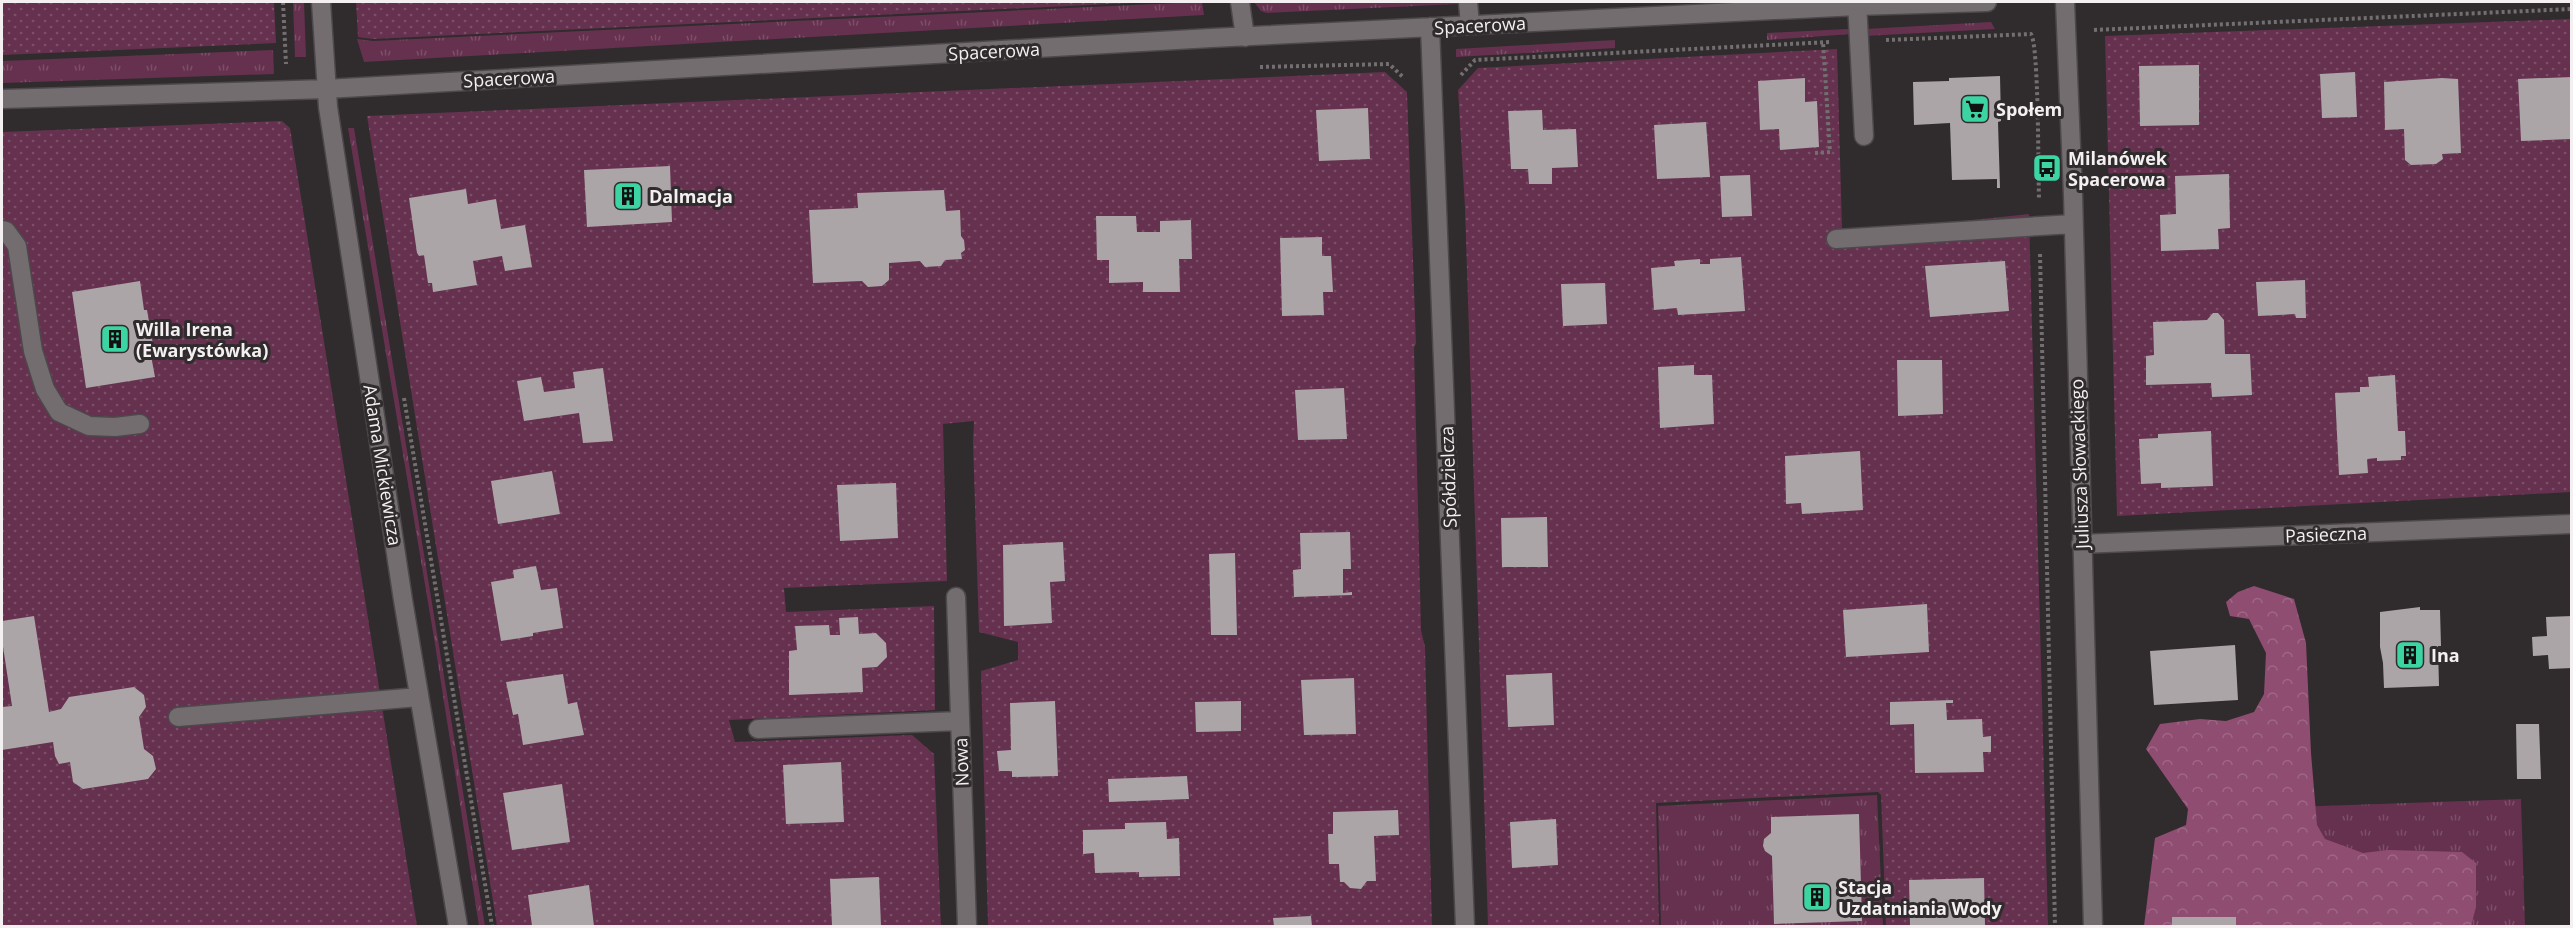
<svg xmlns="http://www.w3.org/2000/svg" width="2573" height="928" font-family="'Open Sans',sans-serif">
	<style>
		.grass { fill: url(#grass-tufts) }
		.forest { fill: url(#forest-crowns) }
		.garden { fill: url(#garden-dots) }
		.building { fill: #aca5a8 }
		.lines { fill: none; stroke-linecap: round; stroke-linejoin: round }
		.minor-casing { stroke: #4d484b; stroke-width: 21 }
		.path { stroke: #736f70; stroke-width: 4; stroke-dasharray: 3 3; stroke-linecap: butt }
		.minor { stroke: #736d70; stroke-width: 18 }
		.labels { text-anchor: middle; dominant-baseline: central; stroke-width: 6; stroke-linejoin: round; paint-order: stroke }
		.street-label { font-size: 18px; fill: #f4f0f1; stroke: #302b2d }
		.poi-label { font-size: 18px; font-weight: bold; fill: #f4f0f1; stroke: #302b2d; text-anchor: start }
	</style>
	<defs>
		<pattern id="grass-tufts" width="24" height="20" patternUnits="userSpaceOnUse" patternTransform="scale(1.5)"><rect width="24" height="20" fill="#65314e"/><path d="M3 7l-1-3M5 7V3M7 7l1-3M15 17l-1-3M17 17v-4M19 17l1-3" fill="none" stroke="#7c4f68"/></pattern>
		<pattern id="forest-crowns" width="20" height="18" patternUnits="userSpaceOnUse" patternTransform="scale(1.5)"><rect width="20" height="18" fill="#8f4d71"/><path d="M2 6a3 3 0 1 1 6 0M12 15a3 3 0 1 1 6 0" fill="none" stroke="#9f6786"/></pattern>
		<pattern id="garden-dots" width="8" height="8" patternUnits="userSpaceOnUse" patternTransform="scale(1.5)"><rect width="8" height="8" fill="#65314e"/><path d="M2 2h.1M6 6h.1" fill="none" stroke="#7c4f68" stroke-width="1.8" stroke-linecap="round"/></pattern>
	</defs>
	<rect width="100%" height="100%" fill="#302b2d"/>
	<path class="grass" d="M 293,2 L 304,2 L 306,57 L 295,57 Z
		M 1197,2 L 1202,2 L 1204,15 L 364,62 L 357,39 L 373,41 Z
		M 1254,2 L 1501,2 L 1267,13 L 1261,11 Z
		M 1991,22 L 1995,29 L 1865,36 L 1866,29 Z
		M 1847,29 L 1851,30 L 1852,34 L 1767,40 L 1767,33 Z
		M 1615,40 L 1615,48 L 1456,57 L 1456,49 Z
		M 273,50 L 274,74 L 2,83 L 2,61 Z
		M 348,128 L 354,128 L 485,926 L 479,926 L 434,638 Z
		M 1877,795 L 1883,926 L 1661,926 L 1658,806 Z
		M 2521,799 L 2525,926 L 2299,926 L 2293,807 Z"/>
	<path class="forest" d="M 2254,586 L 2294,599 L 2306,643 L 2311,753 L 2317,825 L 2325,839 L 2363,853 L 2388,850 L 2462,852 L 2476,863 L 2476,907 L 2471,926 L 2144,926 L 2155,838 L 2186,825 L 2188,809 L 2146,749 L 2160,724 L 2200,719 L 2226,721 L 2254,712 L 2264,694 L 2266,653 L 2249,619 L 2230,616 L 2226,602 L 2238,592 Z"/>
	<path class="garden" d="M 2,2 L 274,2 L 276,43 L 2,55 Z
		M 356,2 L 1152,2 L 373,39 L 358,37 Z
		M 2571,19 L 2571,492 L 2117,516 L 2105,36 Z
		M 1837,49 L 1842,229 L 1907,227 L 2029,214 L 2048,926 L 1886,926 L 1881,795 L 1878,792 L 1656,803 L 1659,926 L 1488,926 L 1465,208 L 1458,90 L 1478,68 Z
		M 1385,72 L 1407,92 L 1416,344 L 1414,347 L 1421,630 L 1425,647 L 1432,926 L 988,926 L 981,671 L 1018,660 L 1018,642 L 979,632 L 973,442 L 974,421 L 943,424 L 947,581 L 784,588 L 786,612 L 934,606 L 935,710 L 729,720 L 735,742 L 912,735 L 934,754 L 941,926 L 497,926 L 367,116 Z
		M 282,121 L 290,128 L 417,926 L 2,926 L 2,132 Z"/>
	<path class="building" d="M 2199,65 L 2199,125 L 2140,126 L 2139,66 Z
		M 2355,72 L 2357,117 L 2322,118 L 2320,74 Z
		M 2000,76 L 2001,121 L 1998,122 L 2000,188 L 1997,188 L 1997,179 L 1952,180 L 1950,123 L 1914,125 L 1913,82 L 1949,81 L 1949,78 Z
		M 2572,77 L 2572,139 L 2521,141 L 2518,79 Z
		M 1805,78 L 1805,102 L 1817,101 L 1819,147 L 1780,150 L 1779,129 L 1760,130 L 1758,81 Z
		M 2442,78 L 2458,79 L 2461,153 L 2442,154 L 2443,159 L 2436,164 L 2411,165 L 2405,160 L 2404,129 L 2385,130 L 2384,82 Z
		M 1368,108 L 1370,159 L 1319,161 L 1316,110 Z
		M 1542,110 L 1543,130 L 1576,129 L 1578,167 L 1552,168 L 1552,184 L 1529,184 L 1528,169 L 1511,169 L 1508,111 Z
		M 1706,122 L 1710,177 L 1657,179 L 1654,125 Z
		M 670,166 L 672,222 L 587,227 L 584,170 Z
		M 2229,174 L 2230,228 L 2218,229 L 2219,249 L 2161,251 L 2160,215 L 2176,214 L 2175,176 Z
		M 1750,175 L 1752,216 L 1722,217 L 1720,176 Z
		M 466,189 L 468,204 L 496,199 L 501,229 L 525,225 L 532,267 L 505,271 L 502,256 L 473,261 L 477,285 L 433,292 L 432,283 L 428,283 L 424,255 L 419,256 L 417,253 L 409,198 Z
		M 944,190 L 946,211 L 960,210 L 961,236 L 964,240 L 965,250 L 961,253 L 962,259 L 945,260 L 941,266 L 925,267 L 920,261 L 889,263 L 889,280 L 882,286 L 868,287 L 862,281 L 813,283 L 809,210 L 858,208 L 857,193 Z
		M 1096,216 L 1136,216 L 1137,232 L 1160,232 L 1160,221 L 1191,220 L 1192,259 L 1179,259 L 1180,292 L 1143,292 L 1143,282 L 1109,283 L 1109,260 L 1097,260 Z
		M 1322,237 L 1322,256 L 1331,256 L 1333,292 L 1323,292 L 1324,315 L 1282,316 L 1280,238 Z
		M 1741,257 L 1745,311 L 1678,315 L 1677,308 L 1654,310 L 1651,268 L 1675,266 L 1674,261 L 1700,259 L 1700,264 L 1710,264 L 1710,259 Z
		M 2005,261 L 2009,311 L 1930,317 L 1925,266 Z
		M 2305,280 L 2306,318 L 2296,318 L 2295,314 L 2258,316 L 2256,282 Z
		M 140,281 L 144,310 L 147,310 L 154,350 L 150,350 L 155,377 L 86,388 L 72,292 Z
		M 1605,283 L 1607,324 L 1563,326 L 1561,284 Z
		M 2213,313 L 2218,313 L 2224,320 L 2225,354 L 2250,354 L 2252,395 L 2212,397 L 2211,383 L 2146,385 L 2146,356 L 2154,355 L 2153,322 L 2207,320 Z
		M 1897,360 L 1942,360 L 1943,414 L 1898,416 Z
		M 1694,365 L 1694,375 L 1712,375 L 1714,424 L 1660,428 L 1658,367 Z
		M 603,368 L 613,441 L 583,443 L 579,413 L 524,421 L 517,381 L 541,377 L 544,392 L 575,388 L 573,372 Z
		M 2395,375 L 2398,431 L 2405,431 L 2406,456 L 2401,456 L 2401,460 L 2377,461 L 2377,458 L 2367,459 L 2368,473 L 2339,475 L 2335,393 L 2360,392 L 2360,387 L 2369,387 L 2368,377 Z
		M 1344,388 L 1347,439 L 1298,440 L 1295,390 Z
		M 2211,431 L 2213,486 L 2161,488 L 2161,483 L 2141,484 L 2139,439 L 2158,438 L 2158,434 Z
		M 1860,451 L 1863,510 L 1802,514 L 1801,503 L 1786,504 L 1785,456 Z
		M 552,471 L 560,514 L 498,524 L 491,481 Z
		M 896,483 L 898,538 L 840,541 L 837,485 Z
		M 1547,517 L 1548,567 L 1502,567 L 1501,518 Z
		M 1350,532 L 1351,569 L 1343,569 L 1343,593 L 1352,592 L 1352,595 L 1294,597 L 1293,570 L 1301,569 L 1300,533 Z
		M 1063,542 L 1065,581 L 1050,582 L 1052,623 L 1004,626 L 1003,545 Z
		M 1235,553 L 1237,635 L 1211,635 L 1209,554 Z
		M 536,566 L 541,590 L 557,588 L 563,628 L 533,633 L 533,636 L 501,641 L 491,582 L 514,578 L 513,570 Z
		M 1927,604 L 1929,652 L 1846,657 L 1843,610 Z
		M 2420,607 L 2420,610 L 2440,610 L 2441,646 L 2438,646 L 2439,686 L 2384,688 L 2383,663 L 2380,647 L 2380,612 Z
		M 34,616 L 49,712 L 61,709 L 69,697 L 134,687 L 144,695 L 146,707 L 139,717 L 144,749 L 153,756 L 156,769 L 148,779 L 83,789 L 73,782 L 70,762 L 59,764 L 55,756 L 53,742 L 2,750 L 2,707 L 12,706 L 2,640 L 2,621 Z
		M 2572,616 L 2572,668 L 2549,669 L 2548,655 L 2533,656 L 2532,637 L 2547,636 L 2546,617 Z
		M 858,617 L 859,634 L 876,633 L 886,643 L 887,657 L 877,667 L 862,668 L 863,692 L 789,695 L 789,651 L 797,650 L 795,626 L 829,625 L 830,635 L 840,635 L 839,618 Z
		M 2235,645 L 2238,700 L 2154,705 L 2150,651 Z
		M 1552,673 L 1554,725 L 1508,727 L 1506,675 Z
		M 563,674 L 568,704 L 577,702 L 584,735 L 523,745 L 518,714 L 513,715 L 506,682 Z
		M 1354,678 L 1356,734 L 1304,735 L 1301,680 Z
		M 1953,700 L 1953,703 L 1946,703 L 1947,720 L 1982,719 L 1983,737 L 1991,736 L 1991,752 L 1983,752 L 1984,772 L 1915,773 L 1914,724 L 1890,725 L 1890,702 Z
		M 1055,701 L 1058,776 L 1012,777 L 1012,771 L 999,771 L 997,751 L 1011,750 L 1010,703 Z
		M 1241,701 L 1241,731 L 1196,732 L 1195,702 Z
		M 2516,724 L 2539,724 L 2541,779 L 2517,779 Z
		M 841,762 L 844,822 L 786,824 L 783,765 Z
		M 1187,776 L 1189,799 L 1109,802 L 1108,779 Z
		M 562,784 L 570,842 L 512,850 L 503,793 Z
		M 1398,810 L 1399,835 L 1374,836 L 1376,881 L 1367,881 L 1361,889 L 1350,888 L 1344,882 L 1340,882 L 1339,864 L 1329,864 L 1328,834 L 1333,834 L 1333,812 Z
		M 1859,814 L 1862,921 L 1774,924 L 1772,856 L 1765,851 L 1763,846 L 1764,839 L 1771,833 L 1771,817 Z
		M 1556,819 L 1558,865 L 1512,868 L 1510,822 Z
		M 1166,822 L 1167,839 L 1179,838 L 1180,876 L 1139,877 L 1139,872 L 1095,873 L 1094,853 L 1083,854 L 1083,830 L 1125,829 L 1125,823 Z
		M 879,877 L 881,926 L 832,926 L 830,879 Z
		M 1984,878 L 1985,926 L 1910,925 L 1909,880 Z
		M 589,885 L 594,926 L 532,926 L 528,895 Z
		M 1311,916 L 1312,926 L 1274,926 L 1273,918 Z
		M 2172,917 L 2236,917 L 2236,926 L 2172,926 Z"/>
	<g class="lines">
		<g class="minor-casing">
			<path id="minor" d="M 321,2 L 328,107 L 403,600 L 458,926
				M 1240,2 L 1245,37
				M 1468,2 L 1470,25
				M 1857,2 L 1864,136
				M 2065,2 L 2073,195 L 2093,926
				M 1430,27 L 1465,926
				M 2,99 L 326,89 L 1211,38 L 1857,6 L 1987,2
				M 2,230 L 6,231 L 17,246 L 33,351 L 45,389 L 59,412 L 89,426 L 115,427 L 140,424
				M 1836,239 L 2073,224
				M 2081,544 L 2572,524
				M 956,597 L 967,926
				M 178,717 L 419,697
				M 758,729 L 960,721"/>
		</g>
		<path class="path" d="M 283,2 L 286,64
			M 2094,30 L 2572,9
			M 1886,40 L 2031,34 C 2039,46 2038,174 2039,198
			M 1260,67 L 1389,64 L 1403,77
			M 1461,75 L 1475,60 L 1830,42
			M 1815,153 L 1830,152 L 1823,42
			M 2040,254 L 2055,926
			M 404,398 L 492,926"/>
		<use href="#minor" class="minor"/>
	</g>
	<defs>
		<g id="supermarket-square" transform="scale(1.5)"><rect x="-9" y="-9" width="18" height="18" rx="4" fill="#3dd4a3" stroke="#302b2d"/><path d="M-6-5.5h2.5l.6 2H6L4.5 2H-2.5L-4.4-4H-6ZM-1.5 3.2a1.3 1.3 0 1 0 .1 0ZM3 3.2a1.3 1.3 0 1 0 .1 0Z" fill="#111"/></g>
		<g id="bus-square" transform="scale(1.5)"><rect x="-9" y="-9" width="18" height="18" rx="4" fill="#3dd4a3" stroke="#302b2d"/><path d="M-5-6H5V4H4V6H2V4H-2V6H-4V4H-5ZM-3.5-4V0h7V-4ZM-3.5 1.2v1.5H-2V1.2ZM2 1.2v1.5H3.5V1.2Z" fill="#111"/></g>
		<g id="building-square" transform="scale(1.5)"><rect x="-9" y="-9" width="18" height="18" rx="4" fill="#3dd4a3" stroke="#302b2d"/><path d="M-4-6H4V6H1V3H-1V6H-4ZM-2.5-4.3h1.7v1.8h-1.7ZM.8-4.3h1.7v1.8H.8ZM-2.5-1h1.7V.8h-1.7ZM.8-1h1.7V.8H.8Z" fill="#111"/></g>
	</defs>
	<g fill-rule="evenodd">
		<use href="#supermarket-square" x="1975" y="109"/>
		<use href="#bus-square" x="2047" y="168"/>
		<use href="#building-square" x="628" y="196"/>
		<use href="#building-square" x="115" y="339"/>
		<use href="#building-square" x="2410" y="655"/>
		<use href="#building-square" x="1817" y="897"/>
	</g>
	<g class="labels">
		<g class="street-label">
			<text transform="translate(1480 25) rotate(-3)">Spacerowa</text>
			<text transform="translate(994 51) rotate(-3)">Spacerowa</text>
			<text transform="translate(509 78) rotate(-3)">Spacerowa</text>
			<text transform="translate(2079 464) rotate(-92)">Juliusza Słowackiego</text>
			<text transform="translate(383 465) rotate(81)">Adama Mickiewicza</text>
			<text transform="translate(1448 477) rotate(-92)">Spółdzielcza</text>
			<text transform="translate(2326 534) rotate(-2)">Pasieczna</text>
			<text transform="translate(961 762) rotate(-92)">Nowa</text>
		</g>
		<g class="poi-label">
			<text x="1996" y="109">Społem</text>
			<text x="2068" y="158">Milanówek<tspan x="2068" dy="21">Spacerowa</tspan></text>
			<text x="649" y="196">Dalmacja</text>
			<text x="136" y="329">Willa Irena<tspan x="136" dy="21">(Ewarystówka)</tspan></text>
			<text x="2431" y="655">Ina</text>
			<text x="1838" y="887">Stacja<tspan x="1838" dy="21">Uzdatniania Wody</tspan></text>
		</g>
	</g>
	<rect width="2573" height="928" fill="none" stroke="#f4f0f1" stroke-width="6"/>
</svg>
